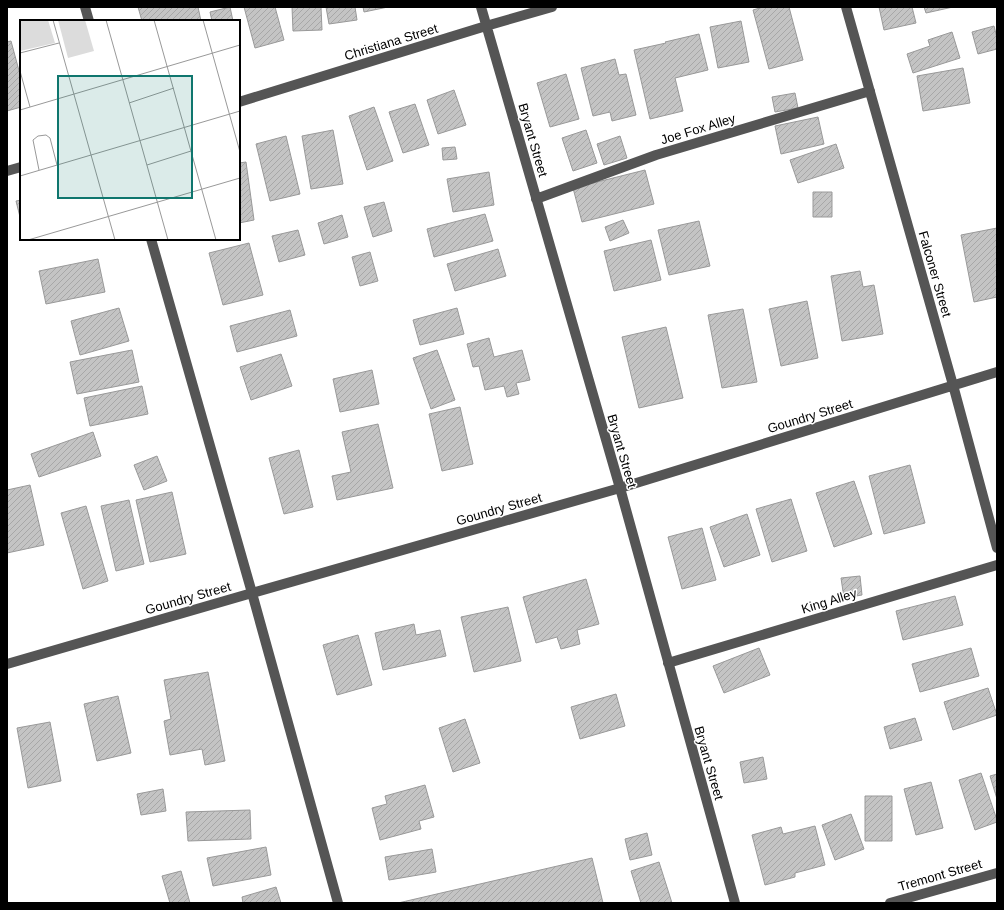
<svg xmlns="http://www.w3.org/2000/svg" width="1004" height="910" font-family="Helvetica,sans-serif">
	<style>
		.building { fill: url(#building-hatch); stroke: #999 }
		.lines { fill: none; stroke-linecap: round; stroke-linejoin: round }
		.minor { stroke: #555; stroke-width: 10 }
		.labels { text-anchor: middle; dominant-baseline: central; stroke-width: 3; stroke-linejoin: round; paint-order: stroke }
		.street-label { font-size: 13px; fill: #000; stroke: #fff }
		.inset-road { fill: none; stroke: #999; stroke-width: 1 }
		.view { fill: #0f766e; fill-opacity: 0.15; stroke: #0f766e; stroke-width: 2 }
		.inset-edge { fill: none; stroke: #000; stroke-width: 2 }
	</style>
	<defs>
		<pattern id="building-hatch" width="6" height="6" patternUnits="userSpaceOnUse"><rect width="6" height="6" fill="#c4c4c4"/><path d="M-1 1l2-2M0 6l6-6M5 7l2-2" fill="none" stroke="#a7a7a7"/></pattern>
	</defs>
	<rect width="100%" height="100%" fill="#fff"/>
	<path class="building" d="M 138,7 L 198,7 L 201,21 L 142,21 Z
		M 230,7 L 233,21 L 212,21 L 210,12 Z
		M 244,7 L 275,7 L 284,40 L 255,48 Z
		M 292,7 L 321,7 L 322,30 L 293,31 Z
		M 326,7 L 355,7 L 357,20 L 329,24 Z
		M 363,7 L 388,7 L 364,12 Z
		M 763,7 L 789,7 L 803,60 L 769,69 L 753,10 Z
		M 879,7 L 912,7 L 916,23 L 884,30 Z
		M 924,7 L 953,7 L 926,13 Z
		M 741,21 L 749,62 L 718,68 L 710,27 Z
		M 994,26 L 997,38 L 997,49 L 978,54 L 972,32 Z
		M 952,32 L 960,58 L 913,73 L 907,54 L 930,46 L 928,40 Z
		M 699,34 L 708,70 L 675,78 L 683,111 L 650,119 L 634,50 L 666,43 L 665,42 Z
		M 11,41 L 21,78 L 21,107 L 7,111 L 7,42 Z
		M 615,59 L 619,75 L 626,74 L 636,115 L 612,121 L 610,112 L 593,116 L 581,68 Z
		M 963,68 L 970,103 L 923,111 L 917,76 Z
		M 566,74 L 579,119 L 550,127 L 537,83 Z
		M 454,90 L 466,125 L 438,134 L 427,100 Z
		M 795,93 L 798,108 L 775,112 L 772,97 Z
		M 415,104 L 429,145 L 403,153 L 389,112 Z
		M 374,107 L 393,161 L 367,170 L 349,116 Z
		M 818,117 L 824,144 L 781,154 L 775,126 Z
		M 333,130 L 343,184 L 311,189 L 302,136 Z
		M 586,130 L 597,163 L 573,171 L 562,138 Z
		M 286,136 L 300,194 L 270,201 L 256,144 Z
		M 620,136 L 627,158 L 604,165 L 597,144 Z
		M 836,144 L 844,168 L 798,183 L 790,160 Z
		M 455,147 L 457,159 L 443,160 L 442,148 Z
		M 246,162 L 254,220 L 239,223 L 239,163 Z
		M 645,170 L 654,204 L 582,222 L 573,188 Z
		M 489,172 L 494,205 L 453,212 L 447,179 Z
		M 813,192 L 832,192 L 832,217 L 813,217 Z
		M 21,200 L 21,221 L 16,201 Z
		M 384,202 L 392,231 L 373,237 L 364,207 Z
		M 485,214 L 493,241 L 434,257 L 427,229 Z
		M 342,215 L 348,237 L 324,244 L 318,223 Z
		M 623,220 L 629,233 L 610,241 L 605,227 Z
		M 699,221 L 710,266 L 669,275 L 658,230 Z
		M 997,228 L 997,297 L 974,302 L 961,235 Z
		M 298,230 L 305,255 L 279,262 L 272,236 Z
		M 651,240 L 661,280 L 614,291 L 604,251 Z
		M 249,243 L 263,295 L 223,305 L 209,253 Z
		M 498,249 L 506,276 L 455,291 L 447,264 Z
		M 370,252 L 378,281 L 360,286 L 352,257 Z
		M 98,259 L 105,292 L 46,304 L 39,271 Z
		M 860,271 L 863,287 L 874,285 L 883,334 L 842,341 L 831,276 Z
		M 807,301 L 818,358 L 781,366 L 769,309 Z
		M 119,308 L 129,341 L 80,355 L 71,321 Z
		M 457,308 L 464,334 L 420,345 L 413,320 Z
		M 743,309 L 757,382 L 722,388 L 708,315 Z
		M 290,310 L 297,336 L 237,352 L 230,326 Z
		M 666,327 L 683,398 L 639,408 L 622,337 Z
		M 489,338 L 494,357 L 522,350 L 530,380 L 516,383 L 519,394 L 507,397 L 504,386 L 485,390 L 479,366 L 473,367 L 467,344 Z
		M 132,350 L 139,382 L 77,394 L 70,362 Z
		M 437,350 L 455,400 L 431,409 L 413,358 Z
		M 281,354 L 292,386 L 251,400 L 240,367 Z
		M 372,370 L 379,404 L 340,412 L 333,379 Z
		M 142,386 L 148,414 L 90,426 L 84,398 Z
		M 460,407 L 473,464 L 442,471 L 429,414 Z
		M 378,424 L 393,488 L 337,500 L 332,476 L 351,472 L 342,432 Z
		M 93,432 L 101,456 L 39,477 L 31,454 Z
		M 299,450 L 313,507 L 284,514 L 269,458 Z
		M 157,456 L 167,481 L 144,490 L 134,465 Z
		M 910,465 L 925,523 L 884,534 L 869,476 Z
		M 854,481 L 872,534 L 834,547 L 816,493 Z
		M 30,485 L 44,545 L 7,553 L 7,490 Z
		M 172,492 L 186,554 L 150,562 L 136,500 Z
		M 791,499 L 807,551 L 772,562 L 756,509 Z
		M 129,500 L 144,564 L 116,571 L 101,506 Z
		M 86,506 L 108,581 L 83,589 L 61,513 Z
		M 747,514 L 760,555 L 724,567 L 710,527 Z
		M 702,528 L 716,580 L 682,589 L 668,537 Z
		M 860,576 L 862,595 L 844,598 L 841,578 Z
		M 586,579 L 599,624 L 577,630 L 580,644 L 561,649 L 557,637 L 536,643 L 523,597 Z
		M 955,596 L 963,625 L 903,640 L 896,611 Z
		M 508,607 L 521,661 L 474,672 L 461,617 Z
		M 414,624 L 416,635 L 440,630 L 446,656 L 383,670 L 375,633 Z
		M 358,635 L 372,685 L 337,695 L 323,645 Z
		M 759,648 L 770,675 L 724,693 L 713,666 Z
		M 971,648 L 979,676 L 920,692 L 912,664 Z
		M 208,672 L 225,761 L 205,765 L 202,749 L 170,755 L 164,721 L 171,719 L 164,680 Z
		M 988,688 L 997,715 L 953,730 L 944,702 Z
		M 616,694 L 625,726 L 580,739 L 571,707 Z
		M 118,696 L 131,753 L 97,761 L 84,704 Z
		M 915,718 L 922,740 L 890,749 L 884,727 Z
		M 465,719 L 480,763 L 453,772 L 439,728 Z
		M 50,722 L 61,781 L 28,788 L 17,728 Z
		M 763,757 L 767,779 L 744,783 L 740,762 Z
		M 981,773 L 997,820 L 997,822 L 975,830 L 959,780 Z
		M 997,774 L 997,799 L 990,776 Z
		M 931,782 L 943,828 L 916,835 L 904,789 Z
		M 425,785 L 434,817 L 419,821 L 421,829 L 380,840 L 372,808 L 387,804 L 385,796 Z
		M 163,789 L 166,811 L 141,815 L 137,794 Z
		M 865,796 L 892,796 L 892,841 L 865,841 Z
		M 250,810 L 251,839 L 188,841 L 186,812 Z
		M 851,814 L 864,849 L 835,860 L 822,825 Z
		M 815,826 L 825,865 L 795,873 L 795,877 L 765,885 L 752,835 L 781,827 L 783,834 Z
		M 647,833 L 652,855 L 630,860 L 625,839 Z
		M 266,847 L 271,875 L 213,886 L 207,858 Z
		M 432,849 L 436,872 L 389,880 L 385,857 Z
		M 592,858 L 603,903 L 398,903 Z
		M 659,862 L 672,903 L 641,903 L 631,871 Z
		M 181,871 L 190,903 L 170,903 L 162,876 Z
		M 276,887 L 281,903 L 243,903 L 242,897 Z"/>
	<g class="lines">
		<path class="minor" d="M 85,7 L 89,21
			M 481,7 L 620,488 L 735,903
			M 846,7 L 953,385 L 997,548
			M 239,102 L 486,26 L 552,7
			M 7,171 L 21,167
			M 536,199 L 656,155 L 870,91
			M 151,239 L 252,593 L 338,903
			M 668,663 L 997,565
			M 7,664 L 252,593 L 620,488 L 997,372
			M 890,903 L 997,873"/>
	</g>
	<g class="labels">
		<g class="street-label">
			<text transform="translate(391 42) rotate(-17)">Christiana Street</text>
			<text transform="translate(698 129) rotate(-17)">Joe Fox Alley</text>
			<text transform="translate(533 140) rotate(74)">Bryant Street</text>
			<text transform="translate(935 274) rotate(74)">Falconer Street</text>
			<text transform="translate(810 416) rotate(-17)">Goundry Street</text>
			<text transform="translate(622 451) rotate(74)">Bryant Street</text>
			<text transform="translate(499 509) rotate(-16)">Goundry Street</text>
			<text transform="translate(188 598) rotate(-16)">Goundry Street</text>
			<text transform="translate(829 601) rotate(-17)">King Alley</text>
			<text transform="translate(709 763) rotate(74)">Bryant Street</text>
			<text transform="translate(940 875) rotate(-16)">Tremont Street</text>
		</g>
	</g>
	<g transform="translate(20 20)">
		<rect width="220" height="220" fill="#fff"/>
		<path d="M 38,0 L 65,0 L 74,31 L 48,38 Z" fill="#dcdcdc"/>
		<path d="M 28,0 L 35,23 L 0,31 L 0,1 Z" fill="#dcdcdc"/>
		<path class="inset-road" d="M 33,0 L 95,220M 86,0 L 148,220M 134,0 L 196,220M 183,0 L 220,132M 0,33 L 39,23M 0,51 L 10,87M 109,83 L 154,68M 0,90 L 220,25M 127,145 L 171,131M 19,150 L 13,120 L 18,116 L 26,115 L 30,118 L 37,145M 0,156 L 220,91M 8,220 L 220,158"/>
		<path class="view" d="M 38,56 L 172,56 L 172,178 L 38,178 Z"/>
		<rect width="220" height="220" class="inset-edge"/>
	</g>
	<rect width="1004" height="910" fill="none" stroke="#000000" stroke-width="16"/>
</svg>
